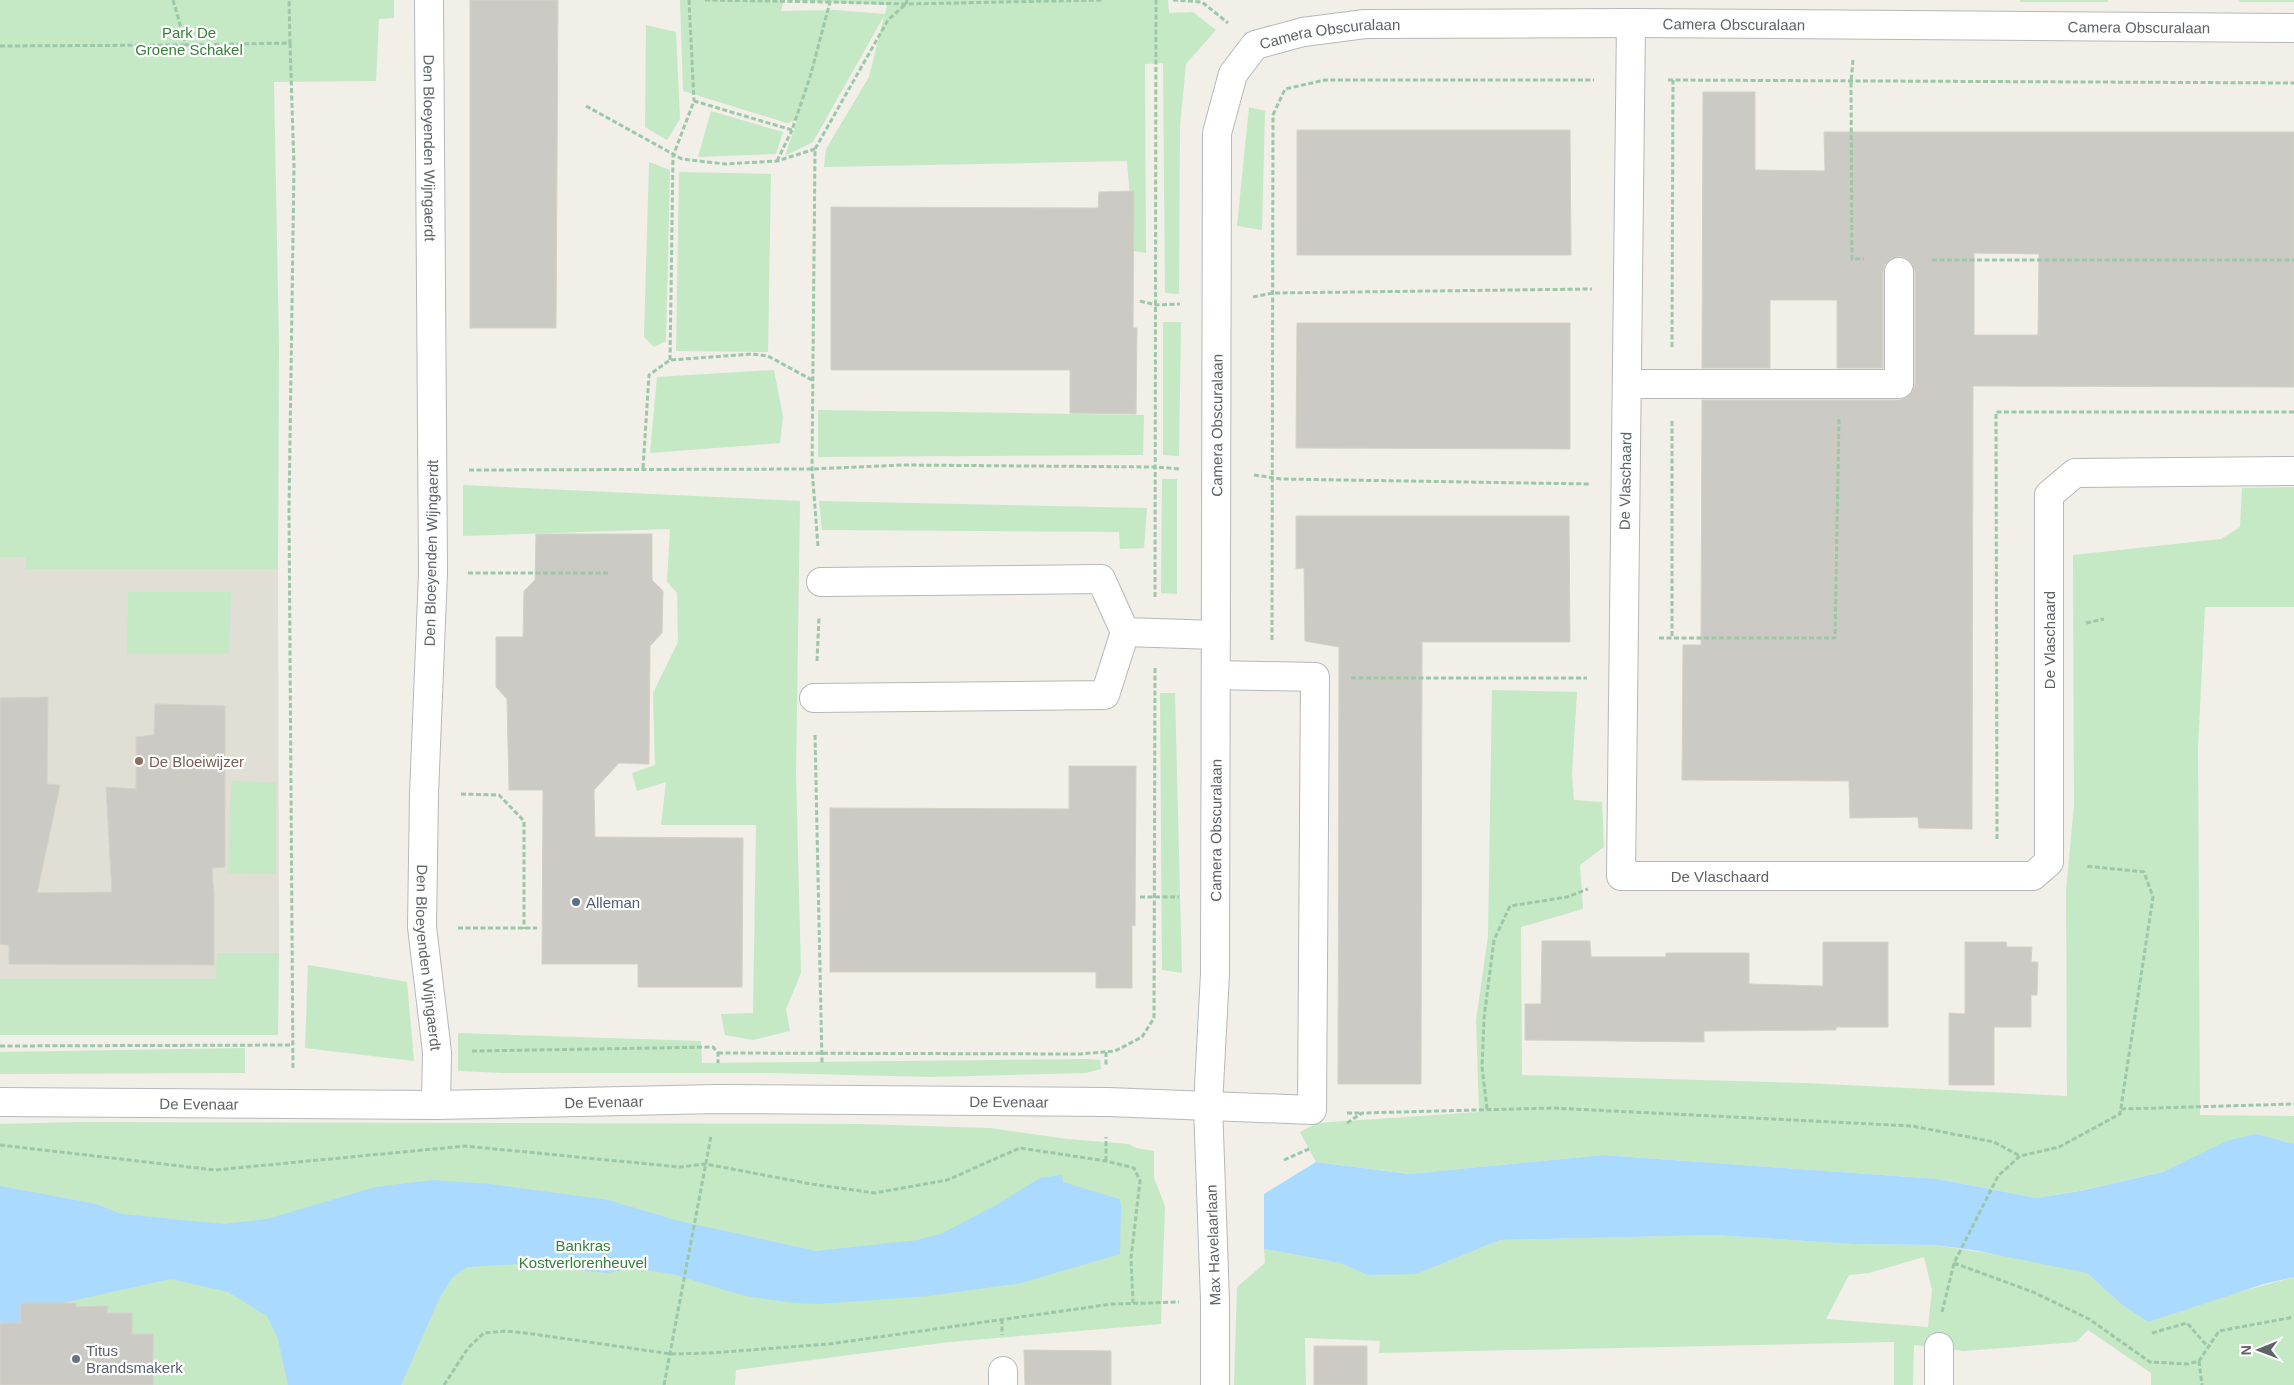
<svg xmlns="http://www.w3.org/2000/svg" width="2294" height="1385" font-family="Helvetica,sans-serif">
	<style>
		.education { fill: #e1ded6 }
		.green { fill: #c5e8c5; fill-rule: evenodd }
		.water { fill: #aadaff }
		.building { fill: #cccac5; stroke: #d6d1c6; fill-rule: evenodd }
		.lines { fill: none; stroke-linecap: round; stroke-linejoin: round }
		.minor-casing { stroke: #b5b8bc; stroke-width: 30 }
		.path { stroke: #9cc7a9; stroke-width: 3; stroke-dasharray: 5 2.5; stroke-linecap: butt }
		.minor { stroke: #fff; stroke-width: 28 }
		.education-dot { fill: #8d6e63; stroke: #fff; stroke-width: 2 }
		.service-dot { fill: #5c6f8a; stroke: #fff; stroke-width: 2 }
		.worship-dot { fill: #6b7280; stroke: #fff; stroke-width: 2 }
		.labels { text-anchor: middle; dominant-baseline: central; stroke-width: 4.5; stroke-linejoin: round; paint-order: stroke }
		.street-label { font-size: 15px; fill: #5f6368; stroke: #fff }
		.park-label { font-size: 15px; fill: #348238; stroke: #fff }
		.education-label { font-size: 15px; fill: #785e54; stroke: #fff; text-anchor: start }
		.service-label { font-size: 15px; fill: #4e5e75; stroke: #fff; text-anchor: start }
		.worship-label { font-size: 15px; fill: #5b616d; stroke: #fff; text-anchor: start }
	</style>
	<rect width="100%" height="100%" fill="#f1efe8"/>
	<path class="education" d="M 0,557 L 25,557 L 26,569 L 278,569 L 279,953 L 217,953 L 217,979 L 0,979 Z"/>
	<path class="green" d="M 0,0 L 394,0 L 394,18 L 379,19 L 376,81 L 274,82 L 279,347 L 278,569 L 26,569 L 25,557 L 0,557 Z
		M 680,0 L 784,0 L 781,11 L 835,10 L 885,14 L 887,5 L 788,0 L 1168,0 L 1169,13 L 1193,12 L 1216,30 L 1186,64 L 1180,126 L 1179,294 L 1165,293 L 1163,63 L 1145,64 L 1146,253 L 1134,251 L 1127,161 L 824,167 L 826,149 L 869,77 L 884,16 L 813,142 L 785,156 L 797,120 L 787,123 L 683,91 Z
		M 2020,0 L 2108,0 L 2108,2 L 2020,2 Z
		M 2239,0 L 2294,0 L 2294,2 L 2240,2 Z
		M 646,25 L 676,32 L 680,119 L 667,140 L 645,127 Z
		M 1249,107 L 1265,111 L 1262,230 L 1237,226 Z
		M 711,111 L 783,132 L 776,154 L 698,157 Z
		M 649,162 L 670,170 L 666,341 L 654,347 L 644,337 Z
		M 679,172 L 771,174 L 768,352 L 676,351 Z
		M 1163,322 L 1181,322 L 1179,456 L 1163,455 Z
		M 774,370 L 783,417 L 780,443 L 650,453 L 657,377 Z
		M 818,410 L 1144,415 L 1143,455 L 818,457 Z
		M 1162,479 L 1177,479 L 1177,594 L 1161,593 Z
		M 463,485 L 800,501 L 796,774 L 801,973 L 786,1009 L 790,1031 L 753,1040 L 725,1035 L 721,1014 L 753,1013 L 756,825 L 661,825 L 666,782 L 637,791 L 632,773 L 655,765 L 653,693 L 678,642 L 677,593 L 667,582 L 670,529 L 463,536 Z
		M 2294,487 L 2294,607 L 2205,607 L 2198,748 L 2200,1115 L 2294,1116 L 2294,1144 L 2257,1134 L 2163,1172 L 2079,1191 L 2036,1198 L 1938,1179 L 1603,1155 L 1409,1174 L 1316,1162 L 1300,1132 L 1317,1123 L 1479,1112 L 1476,1020 L 1488,936 L 1492,690 L 1577,692 L 1572,774 L 1574,800 L 1602,802 L 1604,847 L 1580,865 L 1583,909 L 1521,927 L 1522,1075 L 1804,1083 L 2067,1096 L 2066,891 L 2074,805 L 2073,555 L 2221,539 L 2240,527 L 2242,488 Z
		M 819,501 L 1147,508 L 1144,548 L 1120,549 L 1119,532 L 822,530 Z
		M 128,592 L 231,592 L 229,654 L 127,654 Z
		M 1160,693 L 1175,693 L 1182,973 L 1162,970 Z
		M 231,781 L 276,783 L 276,874 L 228,873 Z
		M 217,953 L 279,953 L 278,1035 L 0,1035 L 0,979 L 216,979 Z
		M 308,965 L 407,982 L 414,1061 L 305,1048 Z
		M 458,1033 L 701,1041 L 702,1063 L 1087,1059 L 1100,1060 L 1101,1069 L 1086,1073 L 931,1077 L 772,1073 L 504,1073 L 458,1071 Z
		M 245,1048 L 245,1073 L 0,1074 L 0,1052 Z
		M 79,1122 L 860,1124 L 989,1128 L 1067,1139 L 1129,1144 L 1136,1148 L 1154,1151 L 1154,1178 L 1165,1206 L 1161,1324 L 949,1342 L 736,1370 L 735,1385 L 0,1385 L 0,1124 Z
		M 1715,1235 L 1852,1244 L 1934,1245 L 2026,1259 L 2087,1273 L 2122,1305 L 2148,1322 L 2195,1304 L 2294,1277 L 2294,1385 L 2151,1385 L 2151,1373 L 2088,1330 L 2076,1342 L 1964,1351 L 1914,1345 L 1913,1385 L 1894,1385 L 1894,1342 L 1379,1353 L 1380,1341 L 1305,1338 L 1306,1385 L 1234,1385 L 1237,1287 L 1265,1263 L 1264,1249 L 1340,1263 L 1367,1275 L 1416,1273 L 1500,1240 ZM 1924,1257 L 1932,1290 L 1928,1327 L 1826,1319 L 1849,1275 L 1869,1273 Z"/>
	<path class="water" d="M 2257,1134 L 2294,1144 L 2294,1277 L 2264,1284 L 2148,1322 L 2122,1305 L 2087,1273 L 1973,1250 L 1934,1245 L 1852,1244 L 1715,1235 L 1500,1240 L 1416,1274 L 1367,1275 L 1340,1263 L 1264,1249 L 1264,1194 L 1316,1162 L 1409,1174 L 1603,1155 L 1938,1179 L 2036,1198 L 2080,1191 L 2163,1172 L 2229,1140 Z
		M 1062,1175 L 1063,1182 L 1119,1199 L 1121,1206 L 1120,1254 L 1021,1283 L 928,1296 L 819,1304 L 795,1303 L 745,1296 L 672,1274 L 634,1268 L 607,1273 L 519,1264 L 467,1267 L 453,1277 L 440,1297 L 401,1385 L 288,1385 L 278,1339 L 267,1316 L 228,1292 L 171,1279 L 40,1308 L 27,1314 L 19,1322 L 19,1345 L 0,1346 L 0,1186 L 96,1204 L 121,1214 L 224,1224 L 267,1219 L 376,1187 L 433,1180 L 489,1184 L 608,1200 L 679,1221 L 816,1251 L 918,1240 L 943,1233 L 996,1205 L 1040,1178 Z"/>
	<path class="building" d="M 470,0 L 558,0 L 556,328 L 470,328 Z
		M 1703,92 L 1755,92 L 1755,170 L 1825,171 L 1824,132 L 2294,132 L 2294,387 L 1973,386 L 1972,829 L 1919,828 L 1918,817 L 1850,818 L 1849,781 L 1682,780 L 1683,645 L 1701,645 L 1702,400 L 1899,400 L 1907,397 L 1913,391 L 1915,384 L 1915,272 L 1912,264 L 1906,258 L 1899,256 L 1891,259 L 1885,265 L 1883,272 L 1883,368 L 1837,368 L 1837,300 L 1770,300 L 1770,368 L 1702,368 ZM 1974,253 L 2039,254 L 2038,335 L 1974,335 Z
		M 1297,130 L 1570,130 L 1571,255 L 1297,255 Z
		M 1134,191 L 1133,328 L 1137,328 L 1136,414 L 1070,413 L 1070,370 L 831,370 L 831,207 L 1098,208 L 1099,192 Z
		M 1297,323 L 1570,323 L 1570,449 L 1296,448 Z
		M 1296,516 L 1569,516 L 1570,642 L 1422,642 L 1421,1084 L 1338,1084 L 1339,647 L 1305,641 L 1304,568 L 1296,569 Z
		M 536,534 L 652,534 L 652,580 L 663,591 L 662,633 L 650,646 L 649,764 L 619,763 L 594,790 L 595,837 L 743,838 L 742,987 L 638,987 L 638,964 L 542,964 L 543,790 L 509,790 L 507,699 L 496,687 L 496,637 L 523,637 L 524,591 L 535,580 Z
		M 48,697 L 47,784 L 60,785 L 37,893 L 112,892 L 106,787 L 136,789 L 136,737 L 154,735 L 155,704 L 225,706 L 225,867 L 212,868 L 214,897 L 214,965 L 9,964 L 9,945 L 0,944 L 0,698 Z
		M 1069,766 L 1136,766 L 1135,926 L 1132,925 L 1132,988 L 1096,988 L 1096,972 L 830,972 L 830,808 L 1069,809 Z
		M 1542,941 L 1590,941 L 1591,957 L 1666,957 L 1666,953 L 1749,953 L 1749,984 L 1823,986 L 1823,942 L 1888,942 L 1888,1027 L 1836,1027 L 1836,1030 L 1704,1031 L 1704,1042 L 1525,1040 L 1525,1004 L 1541,1004 Z
		M 1965,942 L 2006,942 L 2007,947 L 2032,947 L 2031,962 L 2038,962 L 2037,995 L 2031,995 L 2031,1027 L 1994,1027 L 1994,1085 L 1949,1085 L 1949,1013 L 1965,1014 Z
		M 21,1303 L 76,1303 L 76,1307 L 108,1306 L 107,1313 L 132,1313 L 132,1334 L 153,1334 L 153,1385 L 0,1385 L 0,1323 L 20,1323 Z
		M 1314,1346 L 1367,1346 L 1367,1385 L 1314,1385 Z
		M 1024,1350 L 1111,1351 L 1111,1385 L 1025,1385 Z"/>
	<g class="lines">
		<g class="minor-casing">
			<g id="minor">
				<path id="s1" d="M 429,0 L 433,573 L 424,794 L 422,927 L 437,1052 L 436,1105"/>
				<path id="s2" d="M 1631,23 L 1621,876 L 2033,876 L 2049,862 L 2049,495 L 2075,473 L 2294,471"/>
				<path d="M 1627,384 L 1899,384 L 1899,272"/>
				<path d="M 821,582 L 1101,579 L 1125,632 L 1216,635"/>
				<path d="M 814,698 L 1105,695 L 1125,632"/>
				<path id="s3" d="M 0,1102 L 436,1105 L 718,1099 L 1108,1102 L 1312,1110 L 1315,677 L 1216,675"/>
				<path d="M 1939,1347 L 1939,1385"/>
				<path d="M 1003,1385 L 1003,1371"/>
				<path id="s4" d="M 1215,1385 L 1215,1301 L 1208,1105 L 1215,974 L 1217,133 L 1233,74 L 1255,45 L 1303,32 L 1365,24 L 1631,23 L 2294,28"/>
			</g>
		</g>
		<path class="path" d="M 173,0 L 186,45 L 290,43 L 289,0
			M 689,0 L 694,101
			M 705,0 L 830,2
			M 1173,0 L 1202,2 L 1228,23
			M 290,43 L 294,166 L 289,510 L 293,1068
			M 0,46 L 186,45
			M 1853,60 L 1851,82 L 1852,259 L 1864,259
			M 1668,80 L 2294,83
			M 586,106 L 682,159 L 725,164 L 777,161 L 815,149
			M 777,161 L 792,130
			M 1932,260 L 2294,260
			M 1253,297 L 1273,293 L 1592,289
			M 1140,301 L 1156,305 L 1180,304
			M 1672,347 L 1673,80
			M 670,360 L 673,156 L 694,101 L 792,130 L 810,77 L 830,2 L 906,4 L 1103,0
			M 1672,421 L 1672,638
			M 643,468 L 649,375 L 670,360 L 752,354 L 768,356 L 812,380
			M 469,470 L 812,469 L 903,465 L 1156,467 L 1180,469
			M 1254,475 L 1281,479 L 1590,484
			M 818,546 L 812,469 L 815,149 L 888,20 L 906,4 L 907,0
			M 468,573 L 609,573
			M 1155,597 L 1156,0
			M 2086,623 L 2104,619
			M 1659,638 L 1835,638 L 1839,419
			M 1272,640 L 1273,115 L 1285,89 L 1325,80 L 1594,80
			M 817,661 L 819,617
			M 1351,678 L 1587,678
			M 815,735 L 822,1063
			M 461,794 L 499,795 L 524,821 L 524,929
			M 1997,839 L 1996,412 L 2294,412
			M 1140,897 L 1179,897
			M 458,928 L 537,928
			M 0,1046 L 292,1045
			M 472,1051 L 713,1047 L 718,1053 L 718,1063
			M 1106,1052 L 1106,1066
			M 718,1053 L 1080,1054 L 1115,1051 L 1142,1037 L 1154,1018 L 1155,668
			M 1487,1109 L 1482,1067 L 1484,1018 L 1494,940 L 1510,906 L 1567,897 L 1588,889
			M 2121,1109 L 2294,1104
			M 1347,1113 L 1361,1113
			M 1347,1123 L 1362,1113 L 1552,1108 L 1912,1126 L 1994,1142 L 2020,1156
			M 0,1145 L 215,1170 L 465,1146 L 679,1167 L 706,1164 L 811,1184 L 875,1193 L 947,1180 L 1020,1148 L 1106,1161 L 1134,1168 L 1140,1181 L 1131,1258 L 1133,1303
			M 1284,1160 L 1311,1148
			M 1106,1161 L 1106,1137
			M 1954,1263 L 2033,1292 L 2089,1319 L 2150,1362 L 2188,1364 L 2199,1361 L 2219,1331 L 2294,1317
			M 1942,1312 L 1954,1263 L 1998,1176 L 2020,1156 L 2059,1147 L 2120,1114 L 2153,897 L 2144,872 L 2086,866
			M 1002,1319 L 1002,1335
			M 2152,1333 L 2187,1323 L 2208,1347
			M 2199,1361 L 2202,1385
			M 444,1385 L 468,1348 L 484,1333 L 506,1331 L 533,1334 L 671,1354 L 710,1353 L 829,1344 L 1112,1304 L 1179,1302
			M 664,1385 L 711,1136"/>
		<use href="#minor" class="minor"/>
	</g>
	<circle class="education-dot" cx="139" cy="761" r="5"/>
	<circle class="service-dot" cx="576" cy="902" r="5"/>
	<circle class="worship-dot" cx="76" cy="1359" r="5"/>
	<g class="labels">
		<g class="street-label">
			<text stroke="none"><textPath href="#s4" startOffset="1831">Camera Obscuralaan</textPath></text>
			<text stroke="none"><textPath href="#s4" startOffset="2236">Camera Obscuralaan</textPath></text>
			<text stroke="none"><textPath href="#s4" startOffset="1426">Camera Obscuralaan</textPath></text>
			<text stroke="none"><textPath href="#s1" startOffset="148">Den Bloeyenden Wijngaerdt</textPath></text>
			<text stroke="none"><textPath href="#s4" startOffset="960">Camera Obscuralaan</textPath></text>
			<text transform="translate(1625 481) rotate(-89)">De Vlaschaard</text>
			<text transform="translate(431 553) rotate(-89)">Den Bloeyenden Wijngaerdt</text>
			<text transform="translate(2049 640) rotate(-90)">De Vlaschaard</text>
			<text stroke="none"><textPath href="#s4" startOffset="555">Camera Obscuralaan</textPath></text>
			<text stroke="none"><textPath href="#s2" startOffset="952">De Vlaschaard</textPath></text>
			<text stroke="none"><textPath href="#s1" startOffset="958">Den Bloeyenden Wijngaerdt</textPath></text>
			<text stroke="none"><textPath href="#s3" startOffset="604">De Evenaar</textPath></text>
			<text stroke="none"><textPath href="#s3" startOffset="1009">De Evenaar</textPath></text>
			<text stroke="none"><textPath href="#s3" startOffset="199">De Evenaar</textPath></text>
			<text transform="translate(1213 1245) rotate(-92)">Max Havelaarlaan</text>
		</g>
		<g class="park-label">
			<text x="189" y="32">Park De<tspan x="189" dy="17">Groene Schakel</tspan></text>
			<text x="583" y="1245">Bankras<tspan x="583" dy="17">Kostverlorenheuvel</tspan></text>
		</g>
		<g class="education-label">
			<text x="149" y="761">De Bloeiwijzer</text>
		</g>
		<g class="service-label">
			<text x="586" y="902">Alleman</text>
		</g>
		<g class="worship-label">
			<text x="86" y="1350">Titus<tspan x="86" dy="17">Brandsmakerk</tspan></text>
		</g>
	</g>
	<g transform="translate(2259 1350) rotate(269)" stroke="#ffffff" stroke-width="4" paint-order="stroke">
	<path d="M0-4L9 19L0 12L-9 19Z" fill="#5f6368"/>
	<text y="-8" font-size="14" font-weight="bold" text-anchor="middle" fill="#5f6368">N</text>
	</g>
</svg>
